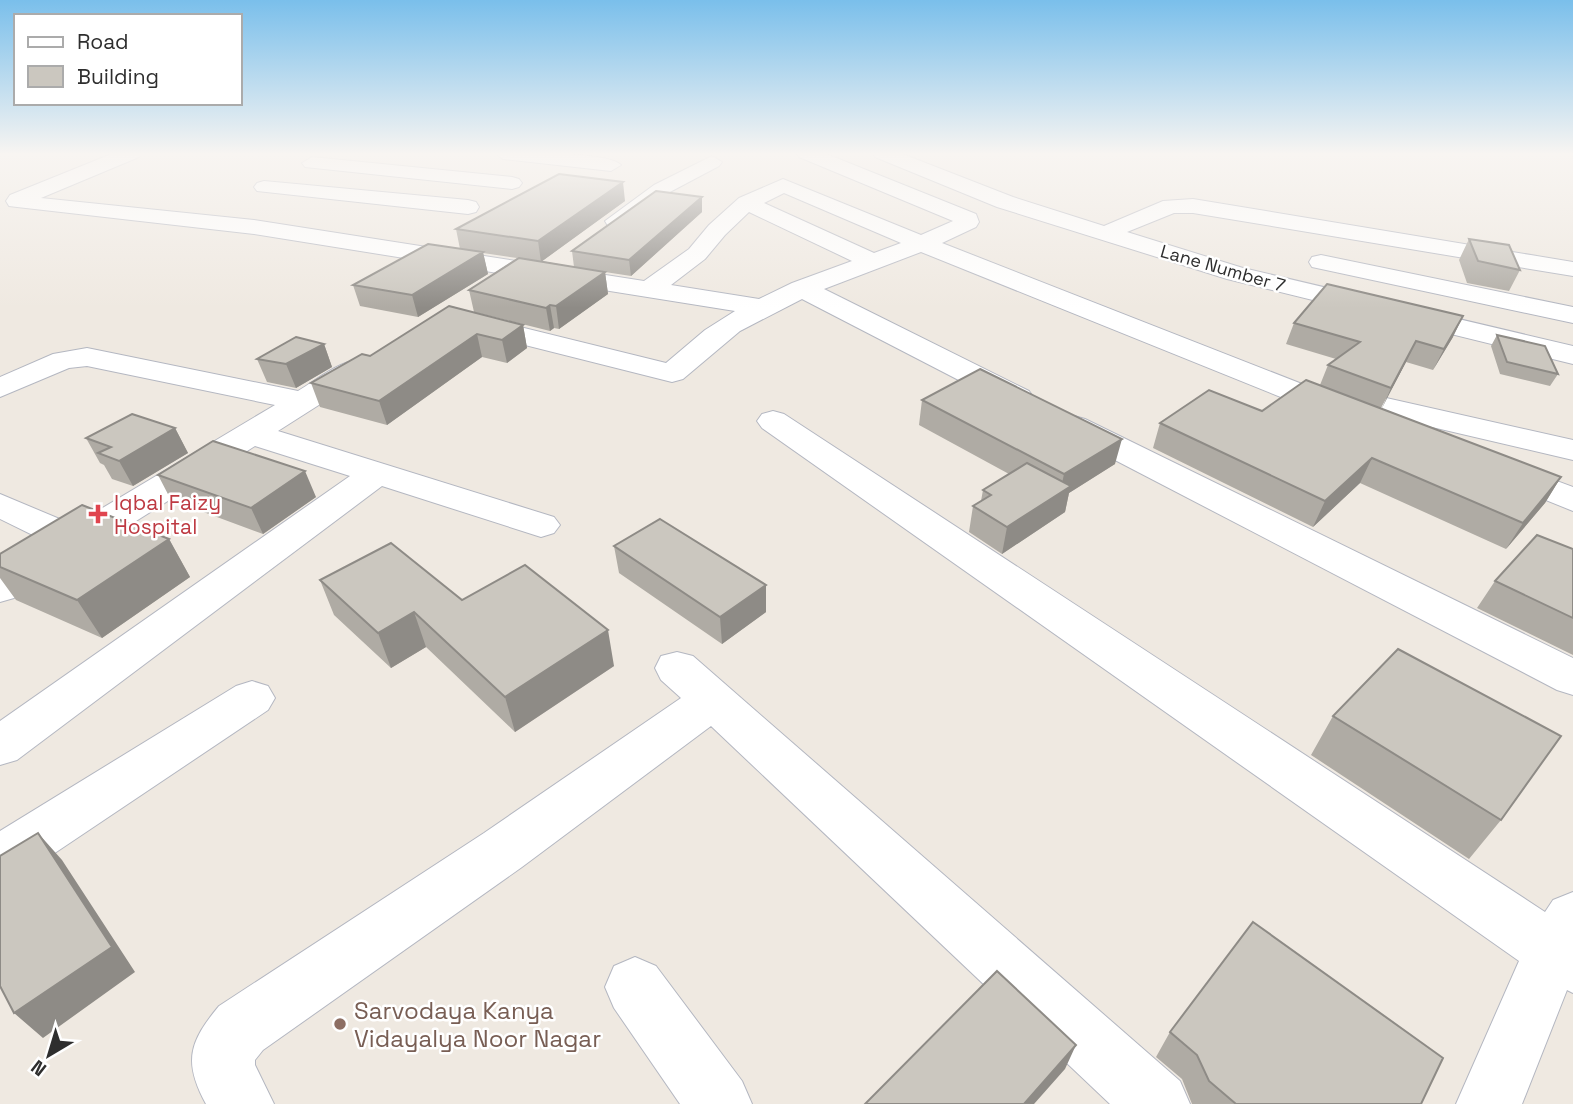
<svg xmlns="http://www.w3.org/2000/svg" width="1573" height="1104" font-family="'Space Grotesk',sans-serif">
	<style>
		.lines { fill: none; stroke-linecap: round; stroke-linejoin: round }
		.minor-casing { stroke: #b4b7c1; stroke-width: 2 }
		.minor { fill: #fff; fill-rule: evenodd }
		.wall { fill: #afaba4 }
		.shaded-wall { fill: #8e8b86 }
		.building { fill: #cbc7bf; stroke: #8e8b86; stroke-width: 2 }
		.health-dot { fill: #e0444e; stroke: #fff; stroke-width: 2.5 }
		.education-dot { fill: #8d6e63; stroke: #fff; stroke-width: 2.5 }
		.labels { text-anchor: middle; dominant-baseline: central; stroke-width: 5; stroke-linejoin: round; paint-order: stroke }
		.far-street-label { font-size: 18px; fill: #2e2e2e; stroke: #fff }
		.health-label { font-size: 21px; fill: #be3a42; stroke: #fff; text-anchor: start }
		.near-education-label { font-size: 24px; fill: #785e54; stroke: #fff; text-anchor: start }
	</style>
	<rect width="100%" height="100%" fill="#efe9e1"/>
	<g class="lines">
		<g class="minor-casing">
			<path id="minor" d="M 114,153 L 141,153 L 139,157 L 41,198 L 254,220 L 644,281 L 689,249 L 709,225 L 739,198 L 783,179 L 921,235 L 953,221 L 799,157 L 797,153 L 824,153 L 976,214 L 979,222 L 976,227 L 942,243 L 1320,391 L 1333,386 L 1573,440 L 1573,460 L 1355,409 L 1350,416 L 1339,418 L 1328,416 L 921,252 L 824,289 L 1029,391 L 1034,398 L 1029,405 L 1018,407 L 1007,405 L 802,299 L 740,331 L 683,379 L 672,382 L 465,330 L 461,324 L 465,318 L 475,316 L 666,363 L 705,330 L 735,311 L 254,234 L 17,207 L 9,206 L 6,201 L 10,195 ZM 784,193 L 901,243 L 874,253 L 764,203 ZM 749,212 L 852,261 L 792,283 L 759,299 L 671,285 L 705,259 L 725,235 Z
				M 494,153 C 516,153 609,151 621,165 L 611,171 L 503,159 Z
				M 873,153 L 900,153 L 1013,197 L 1104,226 L 1163,201 L 1193,199 L 1573,262 L 1573,276 L 1193,213 L 1174,213 L 1127,232 L 1243,268 L 1573,346 L 1573,364 L 1227,279 L 997,207 L 875,157 Z
				M 712,156 L 722,162 L 719,166 L 668,193 L 624,226 L 608,226 L 605,221 L 654,185 Z
				M 312,157 L 512,177 L 519,179 L 522,183 L 519,187 L 512,189 L 305,167 L 302,163 Z
				M 264,181 L 468,200 L 476,202 L 479,207 L 476,212 L 468,214 L 257,191 L 254,187 L 257,183 Z
				M 1321,255 L 1573,307 L 1573,323 L 1312,267 L 1309,262 L 1312,257 Z
				M 87,348 L 298,391 C 319,379 345,355 369,361 L 374,367 L 369,373 L 278,431 L 554,517 L 560,525 L 554,533 L 541,537 L 382,486 L 17,760 L 0,765 L 0,721 L 350,476 L 255,446 L 14,598 L 0,602 L 0,570 L 47,542 L 0,519 L 0,494 L 74,525 L 275,405 L 87,366 L 69,368 L 0,397 L 0,377 L 53,354 Z
				M 773,411 L 784,414 L 1545,912 L 1553,900 L 1573,892 L 1573,993 L 1567,990 L 1522,1104 L 1456,1104 L 1519,961 L 762,428 L 757,421 L 762,414 Z
				M 1074,416 L 1085,419 L 1573,658 L 1573,695 L 1557,690 L 1063,433 L 1058,426 L 1063,419 Z
				M 1503,461 L 1573,487 L 1573,511 L 1491,478 L 1486,471 L 1491,464 Z
				M 677,652 L 693,656 L 1180,1081 L 1190,1104 L 1110,1104 L 711,726 L 522,867 L 263,1050 L 255,1060 L 255,1065 L 274,1104 L 206,1104 C 183,1062 189,1042 219,1006 L 484,833 L 681,698 L 661,680 L 655,668 L 661,656 Z
				M 252,681 L 268,686 L 275,698 L 268,710 L 19,877 L 0,884 L 0,831 L 236,686 Z
				M 635,957 L 656,966 L 742,1081 L 752,1104 L 680,1104 L 614,1008 L 605,987 L 614,966 Z"/>
		</g>
		<use href="#minor" class="minor"/>
	</g>
	<path class="wall" d="M 702,197 L 702,212 L 631,276 L 605,272 L 608,294 L 559,329 L 554,328 L 550,331 L 474,312 L 469,290 L 517,258 L 483,253 L 488,274 L 418,317 L 360,306 L 353,285 L 460,249 L 456,229 L 625,201 L 542,261 L 574,267 L 572,251 Z
		M 1469,239 L 1520,270 L 1509,291 L 1467,283 L 1459,260 Z
		M 1294,323 L 1453,337 L 1433,370 L 1406,362 L 1381,408 L 1561,477 L 1545,503 L 1506,549 L 1360,483 L 1313,527 L 1153,448 L 1160,423 L 1262,411 L 1320,385 L 1328,365 L 1336,359 L 1286,344 Z
		M 523,325 L 527,348 L 507,363 L 482,357 L 387,425 L 320,407 L 311,383 L 370,356 Z
		M 1497,335 L 1558,374 L 1550,386 L 1500,374 L 1491,346 Z
		M 324,344 L 332,367 L 296,388 L 267,382 L 257,359 Z
		M 922,400 L 1115,464 L 1069,493 L 1065,512 L 1002,554 L 969,532 L 973,506 L 981,501 L 983,490 L 1009,474 L 919,425 Z
		M 175,428 L 188,453 L 133,486 L 112,479 L 104,465 L 100,463 L 86,438 Z
		M 158,475 L 316,497 L 263,534 L 171,500 Z
		M 169,539 L 190,577 L 102,638 L 16,600 L 0,578 L 0,554 Z
		M 614,546 L 766,612 L 722,644 L 619,573 Z
		M 1573,549 L 1573,655 L 1477,608 L 1495,581 Z
		M 320,580 L 462,600 L 614,666 L 515,732 L 426,647 L 391,668 L 334,615 Z
		M 1333,716 L 1501,820 L 1469,859 L 1311,755 Z
		M 1170,1032 L 1421,1104 L 1192,1104 L 1182,1079 L 1156,1057 Z"/>
	<path class="shaded-wall" d="M 623,182 L 625,201 L 541,262 L 538,241 Z
		M 702,197 L 702,212 L 631,276 L 629,260 Z
		M 483,252 L 488,274 L 418,317 L 412,295 Z
		M 605,272 L 608,294 L 559,329 L 556,306 Z
		M 550,305 L 554,328 L 550,331 L 546,308 Z
		M 1463,316 L 1453,337 L 1433,370 L 1444,349 Z
		M 523,325 L 527,348 L 507,363 L 502,340 Z
		M 477,334 L 482,357 L 387,425 L 379,401 Z
		M 1416,341 L 1406,362 L 1381,410 L 1391,388 Z
		M 324,344 L 332,367 L 296,388 L 286,364 Z
		M 175,428 L 188,453 L 133,486 L 119,461 Z
		M 1122,439 L 1115,464 L 1069,493 L 1065,512 L 1002,554 L 1007,527 L 1060,493 L 1064,474 Z
		M 1372,458 L 1360,483 L 1313,527 L 1325,501 Z
		M 305,471 L 316,497 L 263,534 L 251,508 Z
		M 1561,477 L 1545,503 L 1506,549 L 1523,523 Z
		M 169,539 L 190,577 L 102,638 L 77,600 Z
		M 766,585 L 766,612 L 722,644 L 720,617 Z
		M 414,612 L 426,647 L 391,668 L 378,633 Z
		M 608,630 L 614,666 L 515,732 L 505,697 Z
		M 38,833 L 62,860 L 135,972 L 43,1038 L 14,1013 Z
		M 1076,1045 L 1065,1069 L 1034,1104 L 1024,1104 Z"/>
	<path class="building" d="M 559,174 L 623,182 L 538,241 L 456,229 Z
		M 656,191 L 702,197 L 629,260 L 572,251 Z
		M 1469,239 L 1509,245 L 1520,270 L 1478,261 Z
		M 428,244 L 483,252 L 412,295 L 353,285 Z
		M 519,258 L 605,272 L 556,306 L 550,305 L 546,308 L 469,290 Z
		M 1327,284 L 1463,316 L 1444,349 L 1416,341 L 1391,388 L 1328,365 L 1360,342 L 1294,323 Z
		M 449,306 L 523,325 L 502,340 L 477,334 L 379,401 L 311,383 L 362,354 L 370,356 Z
		M 1497,335 L 1545,346 L 1558,374 L 1507,362 Z
		M 296,337 L 324,344 L 286,364 L 257,359 Z
		M 980,369 L 1122,439 L 1064,474 L 922,400 Z
		M 1306,380 L 1561,477 L 1523,523 L 1372,458 L 1325,501 L 1160,423 L 1209,390 L 1262,411 Z
		M 132,414 L 175,428 L 119,461 L 98,453 L 111,447 L 86,438 Z
		M 213,441 L 305,471 L 251,508 L 158,475 Z
		M 1027,463 L 1071,486 L 1007,527 L 973,506 L 991,495 L 983,490 Z
		M 82,505 L 169,539 L 77,600 L 0,567 L 0,554 Z
		M 660,519 L 766,585 L 720,617 L 614,546 Z
		M 1537,535 L 1573,549 L 1573,618 L 1495,581 Z
		M 391,543 L 462,600 L 525,565 L 608,630 L 505,697 L 414,612 L 378,633 L 320,580 Z
		M 1398,649 L 1561,736 L 1501,820 L 1333,716 Z
		M 38,833 L 112,947 L 14,1013 L 0,986 L 0,856 Z
		M 1253,922 L 1443,1058 L 1421,1104 L 1236,1104 L 1209,1081 L 1197,1055 L 1170,1032 Z
		M 997,971 L 1076,1045 L 1024,1104 L 865,1104 Z"/>
	<linearGradient id="sky" x2="0" y2="1"><stop stop-color="#7abfeb"/><stop offset="0.5" stop-color="#f8f5f2"/><stop offset="1" stop-color="#f8f5f2" stop-opacity="0"/></linearGradient>
	<rect width="1573" height="308" fill="url(#sky)"/>
	<path class="health-dot" d="M94.5 503.5h7v7h7v7h-7v7h-7v-7h-7v-7h7z"/>
	<circle class="education-dot" cx="340" cy="1024" r="7"/>
	<g class="labels">
		<g class="far-street-label">
			<text transform="translate(1223 268) rotate(16)">Lane Number 7</text>
		</g>
		<g class="health-label">
			<text x="114" y="502">Iqbal Faizy<tspan x="114" dy="24">Hospital</tspan></text>
		</g>
		<g class="near-education-label">
			<text x="354" y="1010">Sarvodaya Kanya<tspan x="354" dy="28">Vidayalya Noor Nagar</tspan></text>
		</g>
	</g>
	<rect x="14" y="14" width="228" height="91" fill="#ffffff" stroke="#ababab" stroke-width="2"/>
	<rect x="28" y="37" width="35" height="10" fill="#ffffff" stroke="#ababab" stroke-width="2"/>
	<text x="77" y="49" font-size="21" fill="#2e2e2e">Road</text>
	<rect x="28" y="66" width="35" height="21" fill="#cbc7bf" stroke="#ababab" stroke-width="2"/>
	<text x="77" y="84" font-size="21" fill="#2e2e2e">Building</text>
	<g transform="translate(49 1055) rotate(218)" stroke="#ffffff" stroke-width="5" paint-order="stroke">
	<path d="M0-5L12 26L0 18L-12 26Z" fill="#2e2e2e"/>
	<text y="-10" font-size="19" font-weight="bold" text-anchor="middle" fill="#2e2e2e">N</text>
	</g>
</svg>
